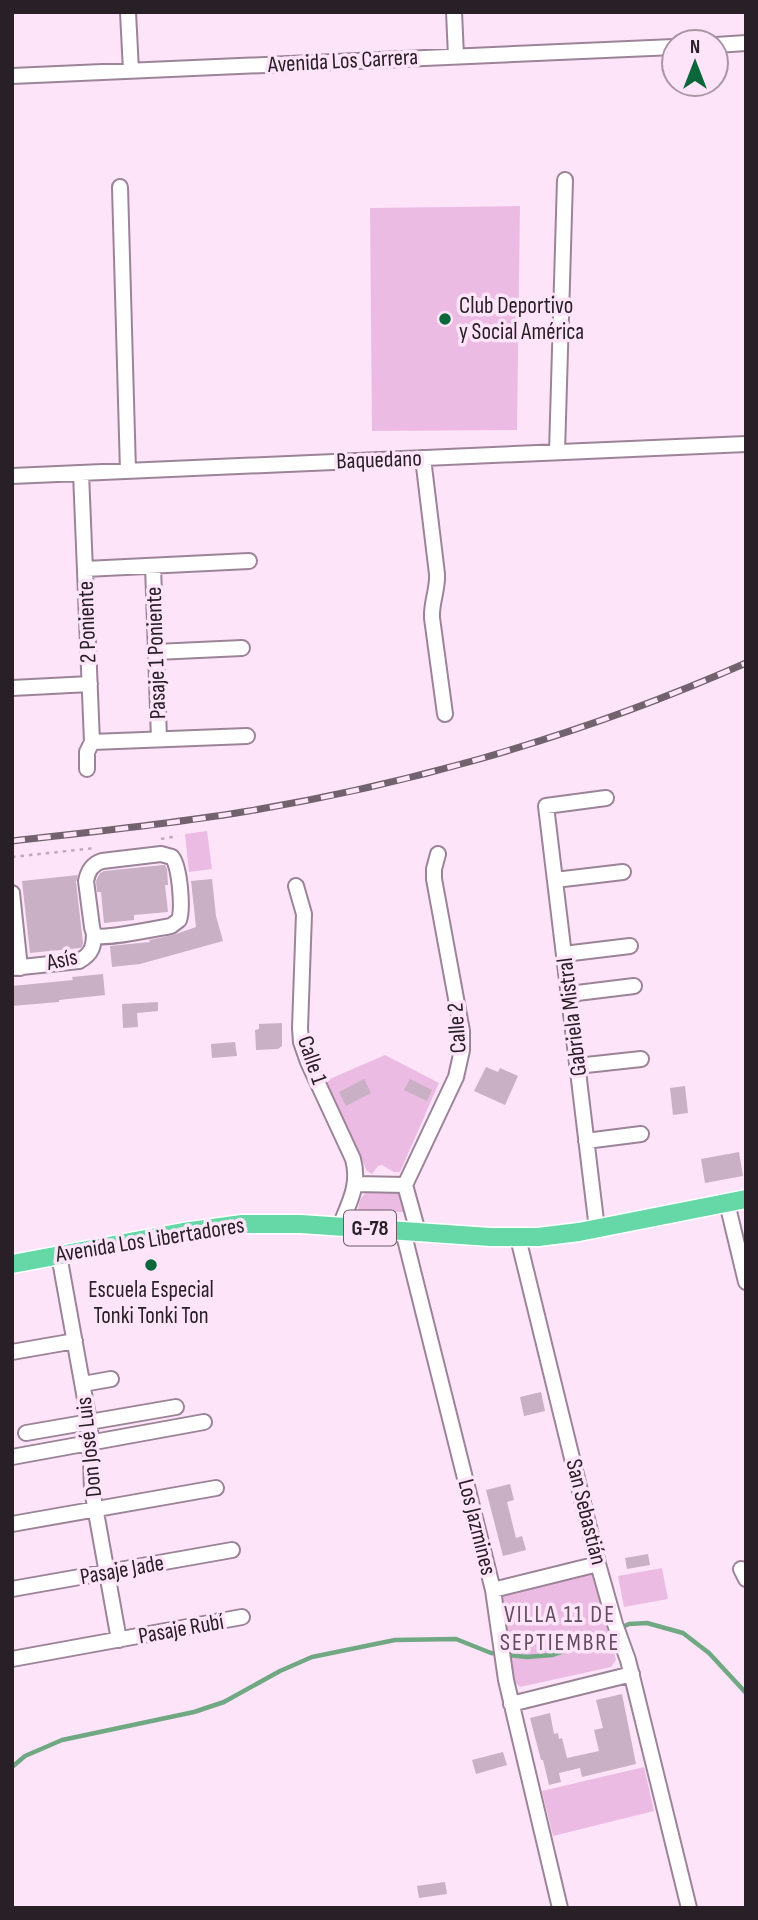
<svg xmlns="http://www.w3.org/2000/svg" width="758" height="1920" font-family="'Sofia Sans Condensed',sans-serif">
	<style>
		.green { fill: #ecbbe3 }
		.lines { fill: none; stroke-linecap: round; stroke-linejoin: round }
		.stream { stroke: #70a884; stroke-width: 4.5 }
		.building { fill: #c9b0c4 }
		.minor-casing { stroke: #9c8498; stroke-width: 18 }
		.major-casing { stroke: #fff; stroke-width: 21 }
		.path { stroke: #bea9ba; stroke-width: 2.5; stroke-dasharray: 3.5 5; stroke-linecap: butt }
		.minor { stroke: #fff; stroke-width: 14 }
		.major { stroke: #66d8a7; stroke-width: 18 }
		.rail-casing { stroke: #71626e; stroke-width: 7 }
		.rail { stroke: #fee4f9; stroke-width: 4.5; stroke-dasharray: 13; stroke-linecap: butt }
		.poi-dot { fill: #0b6639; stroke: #fee4f9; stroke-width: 2.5 }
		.labels { text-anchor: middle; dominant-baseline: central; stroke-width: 7; stroke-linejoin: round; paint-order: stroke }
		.shield { fill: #fee4f9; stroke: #695b66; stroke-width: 2 }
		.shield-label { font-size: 21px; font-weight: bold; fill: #292027 }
		.street-label { font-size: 23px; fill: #292027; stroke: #fee4f9 }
		.poi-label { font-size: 23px; fill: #292027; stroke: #fee4f9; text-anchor: start }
		.neighbourhood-label { font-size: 24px; letter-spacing: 2px; fill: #624d5f; stroke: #fee4f9 }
	</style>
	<rect width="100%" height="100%" fill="#fee4f9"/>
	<path class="green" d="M 520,206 L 517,430 L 372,431 L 370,208 Z
		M 207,831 L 212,869 L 189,872 L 185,834 Z
		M 385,1055 L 439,1083 L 400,1172 L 394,1172 L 382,1165 L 378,1166 L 372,1174 L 367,1171 L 325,1081 Z
		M 370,1190 C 388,1191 407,1187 403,1212 L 358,1211 C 359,1200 361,1196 370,1190 Z
		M 662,1568 L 668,1599 L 624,1607 L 618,1576 Z
		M 589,1572 L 595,1577 L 616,1660 L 611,1667 L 520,1687 L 515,1682 L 499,1599 L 504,1593 Z
		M 644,1767 L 654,1811 L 553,1836 L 542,1791 Z"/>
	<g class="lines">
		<path class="stream" d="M 12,1767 L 25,1756 L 62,1740 L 194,1712 L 224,1702 L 280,1671 L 312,1657 L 395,1640 L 456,1639 L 491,1653 L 527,1657 L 552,1655 L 591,1642 L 629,1624 L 647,1623 L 683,1633 L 709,1653 L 746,1693"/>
	</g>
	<path class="building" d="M 163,865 L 165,865 L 167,869 L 168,885 L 165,885 L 168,912 L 134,915 L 134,920 L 104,923 L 101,892 L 97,892 L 96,881 L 100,873 L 104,871 Z
		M 78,875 L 76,882 L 83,943 L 82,947 L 80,948 L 30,953 L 22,881 Z
		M 212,879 L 216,916 L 223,941 L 140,964 L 112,967 L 110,946 L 150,942 L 149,940 L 173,935 L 196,927 L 191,881 Z
		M 103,974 L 105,995 L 59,1000 L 59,1002 L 12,1006 L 12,986 L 73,980 L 72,977 Z
		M 158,1002 L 158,1011 L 137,1013 L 138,1027 L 123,1028 L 122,1004 Z
		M 282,1023 L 282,1046 L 278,1049 L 256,1050 L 255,1030 L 259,1029 L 259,1024 Z
		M 235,1042 L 237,1056 L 212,1058 L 211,1044 Z
		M 486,1067 L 498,1072 L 500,1068 L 518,1076 L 505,1105 L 474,1091 Z
		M 364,1079 L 371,1093 L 346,1106 L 339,1092 Z
		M 410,1079 L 432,1090 L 427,1101 L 404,1090 Z
		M 685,1086 L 688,1113 L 673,1115 L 670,1088 Z
		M 739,1152 L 743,1176 L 705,1183 L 701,1159 Z
		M 541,1392 L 545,1411 L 524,1416 L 520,1397 Z
		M 510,1484 L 514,1500 L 507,1502 L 516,1538 L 522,1536 L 526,1550 L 503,1556 L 486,1490 Z
		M 648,1554 L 650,1565 L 627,1569 L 625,1558 Z
		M 622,1694 L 636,1764 L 582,1777 L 580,1768 L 559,1773 L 561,1782 L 549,1785 L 543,1760 L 541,1760 L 530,1718 L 550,1713 L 554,1734 L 558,1733 L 559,1739 L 562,1738 L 567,1758 L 599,1751 L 594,1730 L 603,1728 L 596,1700 Z
		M 503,1752 L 507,1765 L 476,1774 L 472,1760 Z
		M 445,1882 L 447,1894 L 419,1898 L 417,1886 Z"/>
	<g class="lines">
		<g class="minor-casing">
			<path id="minor" d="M 128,12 L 131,71
				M 454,12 L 456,56
				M 716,45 L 746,43
				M 12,76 L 674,47
				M 120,187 L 128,471
				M 557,452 L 565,180
				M 423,458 L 437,574 C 438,589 431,603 432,618 L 445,714
				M 81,473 L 92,742 L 87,752 L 87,769
				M 12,476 L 746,444
				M 153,566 L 159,739
				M 85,569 L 249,561
				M 156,652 L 242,648
				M 12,688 L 90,684
				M 92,742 L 247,736
				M 161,854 L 172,857 C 180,867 183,909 179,920 L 171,926 C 159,928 106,939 97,936 C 93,934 93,931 92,927 L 86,881 C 88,871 92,864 102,861 Z
				M 555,880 L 623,872
				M 296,886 L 304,914 L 300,1028 L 301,1042 L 308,1062 L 353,1159 C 360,1185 349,1203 340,1226
				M 12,893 L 20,968
				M 564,954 L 630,946
				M 12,968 L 79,961 C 92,954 94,946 94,933
				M 569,994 L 634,986
				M 577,1066 L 641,1059
				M 586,1141 L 641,1134
				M 356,1184 L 405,1185
				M 727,1203 L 746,1282
				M 597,1229 L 546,806 L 606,798
				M 403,1231 L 493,1590 L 506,1680 L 560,1908
				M 418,1232 L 405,1185 L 456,1077 L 462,1050 L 462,1031 L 434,879 L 434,869 L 438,854
				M 518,1238 L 598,1564 L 615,1624 L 628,1660 L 689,1908
				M 59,1255 L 87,1410 L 90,1427 L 92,1490 L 119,1640
				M 12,1352 L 75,1341
				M 83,1384 L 111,1379
				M 26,1433 L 176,1407
				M 12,1457 L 204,1422
				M 12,1524 L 216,1488
				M 741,1569 L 746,1579
				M 12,1589 L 232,1550
				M 493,1590 L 598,1564
				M 12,1659 L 242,1617
				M 511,1704 L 632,1674"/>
		</g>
		<g class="major-casing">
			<path id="major" d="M 12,1264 L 183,1232 L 242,1224 L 301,1224 L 490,1237 L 538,1237 L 579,1232 L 746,1199"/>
		</g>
		<path class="path" d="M 161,839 L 178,836
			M 12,857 L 95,848"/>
		<use href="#minor" class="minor"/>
		<use href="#major" class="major"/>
		<g class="rail-casing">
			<path id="rail" d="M 12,841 C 91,832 171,824 249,811 C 420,782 587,733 746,663"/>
		</g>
		<use href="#rail" class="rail"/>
	</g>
	<g class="poi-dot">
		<circle cx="445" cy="319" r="7"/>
		<circle cx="151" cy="1265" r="7"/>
	</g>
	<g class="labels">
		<rect class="shield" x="344" y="1210.5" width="52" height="35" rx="5"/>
		<g class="shield-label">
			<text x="370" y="1228">G-78</text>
		</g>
		<g class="street-label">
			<text transform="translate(343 61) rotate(-3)">Avenida Los Carrera</text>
			<text transform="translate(379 460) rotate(-2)">Baquedano</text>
			<text transform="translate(87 622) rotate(-92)">2 Poniente</text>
			<text transform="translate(156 653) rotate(-92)">Pasaje 1 Poniente</text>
			<text transform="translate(62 960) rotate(-12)">Asís</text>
			<text transform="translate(572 1017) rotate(-97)">Gabriela Mistral</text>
			<text transform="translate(457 1028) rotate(-94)">Calle 2</text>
			<text transform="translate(312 1060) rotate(71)">Calle 1</text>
			<text transform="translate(150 1240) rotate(-9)">Avenida Los Libertadores</text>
			<text transform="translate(89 1447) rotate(-96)">Don José Luis</text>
			<text transform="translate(586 1512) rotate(76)">San Sebastián</text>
			<text transform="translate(477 1527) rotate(76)">Los Jazmines</text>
			<text transform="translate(122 1570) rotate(-10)">Pasaje Jade</text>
			<text transform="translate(181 1629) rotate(-10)">Pasaje Rubí</text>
		</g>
		<g class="poi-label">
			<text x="459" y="306">Club Deportivo<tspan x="459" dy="26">y Social América</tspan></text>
			<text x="151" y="1290" text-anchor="middle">Escuela Especial<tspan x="151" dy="26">Tonki Tonki Ton</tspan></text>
		</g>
		<g class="neighbourhood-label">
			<text x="560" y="1614">VILLA 11 DE<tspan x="560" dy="28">SEPTIEMBRE</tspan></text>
		</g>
	</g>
	<rect width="758" height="1920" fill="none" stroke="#292027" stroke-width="28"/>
	<g transform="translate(695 63)"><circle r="33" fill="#fee4f9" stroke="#a996a5" stroke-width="2"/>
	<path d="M0-5L12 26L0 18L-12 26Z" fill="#0b6639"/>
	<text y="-10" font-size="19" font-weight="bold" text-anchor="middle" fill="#292027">N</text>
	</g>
</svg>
